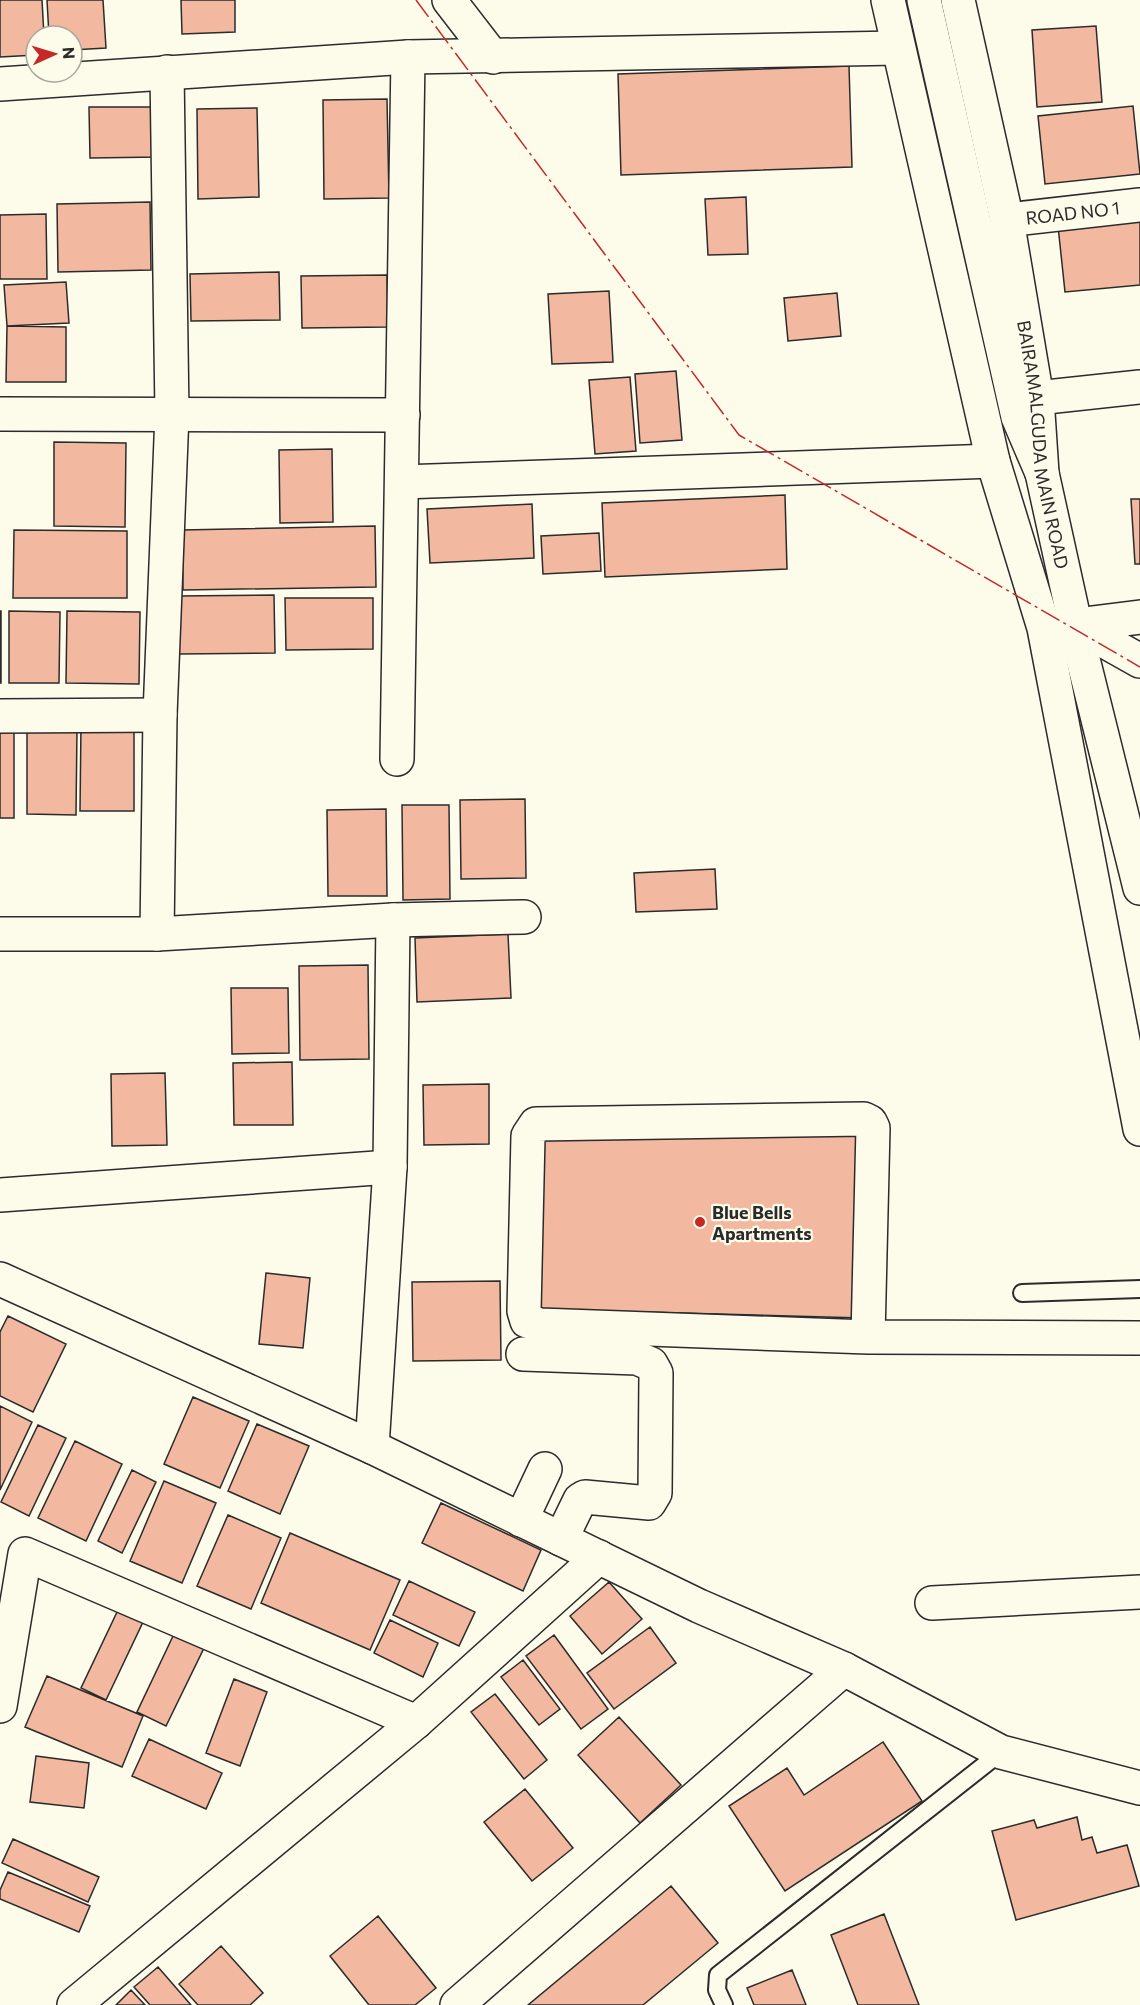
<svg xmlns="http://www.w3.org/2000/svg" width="1140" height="2005" font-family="Commissioner,sans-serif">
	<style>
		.building { fill: #f2b8a0; stroke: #2b2b2b; stroke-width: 1.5 }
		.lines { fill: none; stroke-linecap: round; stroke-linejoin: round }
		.service-casing { stroke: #2b2b2b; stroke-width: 20 }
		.minor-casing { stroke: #2b2b2b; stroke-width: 36 }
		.tertiary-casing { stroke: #2b2b2b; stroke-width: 36 }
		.secondary-casing { stroke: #2b2b2b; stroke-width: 36 }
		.trunk-casing { stroke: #2b2b2b; stroke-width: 36 }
		.service { stroke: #fdfbea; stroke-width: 16 }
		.minor { stroke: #fdfbea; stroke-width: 33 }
		.tertiary { stroke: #fdfbea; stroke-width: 33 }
		.secondary { stroke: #fdfbea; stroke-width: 33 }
		.trunk { stroke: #fdfbea; stroke-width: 33 }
		.power { stroke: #c62828; stroke-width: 1.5; stroke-dasharray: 21 4.5 3 4.5; stroke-linecap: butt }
		.poi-dot { fill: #c62828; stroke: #fdfbea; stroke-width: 2 }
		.labels { text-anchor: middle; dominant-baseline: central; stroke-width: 4.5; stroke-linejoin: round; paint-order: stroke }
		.street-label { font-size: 18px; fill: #2b2b2b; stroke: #fdfbea }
		.poi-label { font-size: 18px; font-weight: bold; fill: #2b2b2b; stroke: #fdfbea; text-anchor: start }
	</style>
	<rect width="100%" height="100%" fill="#fdfbea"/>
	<path class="building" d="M 0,0 L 42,0 L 44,36 L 36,36 L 36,55 L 0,57 Z
		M 47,0 L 103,0 L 106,48 L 72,50 L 72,36 L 49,36 Z
		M 181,0 L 235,0 L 235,32 L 182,34 Z
		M 1096,26 L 1102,102 L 1037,107 L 1032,30 Z
		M 849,66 L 852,167 L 621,175 L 618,74 Z
		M 387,99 L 389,198 L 324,199 L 323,100 Z
		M 1133,106 L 1140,174 L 1045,184 L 1038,116 Z
		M 89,107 L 157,107 L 159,157 L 90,158 Z
		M 257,108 L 259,197 L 198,199 L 197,109 Z
		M 746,197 L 748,254 L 708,255 L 705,199 Z
		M 150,202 L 151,270 L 58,272 L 57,204 Z
		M 46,214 L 47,279 L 0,279 L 0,215 Z
		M 1140,217 L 1140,285 L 1065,292 L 1058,226 Z
		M 279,272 L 280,320 L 191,321 L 190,274 Z
		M 387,275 L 388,327 L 302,328 L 301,276 Z
		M 66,282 L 69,323 L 7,326 L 4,285 Z
		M 609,291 L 613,362 L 552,364 L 548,294 Z
		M 837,293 L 841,336 L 788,341 L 784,298 Z
		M 7,326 L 66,327 L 66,382 L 6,382 Z
		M 676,371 L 682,440 L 640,443 L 635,374 Z
		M 630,377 L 636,451 L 595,454 L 589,380 Z
		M 54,442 L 126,443 L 125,527 L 54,526 Z
		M 332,449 L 333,522 L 280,523 L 279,450 Z
		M 785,495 L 787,569 L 605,577 L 602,503 Z
		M 1131,499 L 1140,499 L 1140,564 L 1135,564 Z
		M 532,504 L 534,558 L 430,563 L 427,509 Z
		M 375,526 L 376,587 L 183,590 L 182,530 Z
		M 14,530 L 127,531 L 127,598 L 13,598 Z
		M 599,533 L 601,571 L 543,574 L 541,536 Z
		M 274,595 L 275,653 L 178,654 L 177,596 Z
		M 285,598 L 373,598 L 373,649 L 286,650 Z
		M 0,611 L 1,611 L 1,683 L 0,683 Z
		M 9,611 L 60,612 L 59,683 L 9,683 Z
		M 67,611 L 140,612 L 139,684 L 66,683 Z
		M 0,724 L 14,724 L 14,818 L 0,818 Z
		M 81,724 L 134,725 L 134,811 L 80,811 Z
		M 27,729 L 77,729 L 76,815 L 27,814 Z
		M 525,799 L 526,878 L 461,879 L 460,800 Z
		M 402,805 L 449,805 L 450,899 L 403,900 Z
		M 386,809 L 387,896 L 328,896 L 327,810 Z
		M 715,869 L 717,909 L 636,912 L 634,873 Z
		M 508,934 L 511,998 L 417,1002 L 415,938 Z
		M 368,965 L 369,1059 L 300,1060 L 299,966 Z
		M 231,988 L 288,988 L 289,1053 L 232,1054 Z
		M 292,1062 L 293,1125 L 234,1125 L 233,1063 Z
		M 165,1073 L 167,1145 L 112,1146 L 111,1074 Z
		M 489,1084 L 489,1144 L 424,1145 L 423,1085 Z
		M 537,1135 L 867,1135 L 863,1318 L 531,1309 Z
		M 266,1273 L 310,1278 L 303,1348 L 259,1344 Z
		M 500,1281 L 501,1360 L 413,1361 L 412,1282 Z
		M 8,1316 L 66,1344 L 33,1412 L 0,1396 L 0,1332 Z
		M 193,1397 L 249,1421 L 220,1488 L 164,1464 Z
		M 0,1406 L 32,1422 L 0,1490 Z
		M 257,1424 L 309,1446 L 280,1514 L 228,1491 Z
		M 38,1425 L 66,1438 L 29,1516 L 1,1502 Z
		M 75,1441 L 122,1464 L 86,1541 L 38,1518 Z
		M 132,1470 L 156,1482 L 122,1553 L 98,1541 Z
		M 164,1481 L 216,1503 L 182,1583 L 130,1561 Z
		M 441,1503 L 541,1550 L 523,1591 L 422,1543 Z
		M 228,1515 L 281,1538 L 251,1609 L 197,1586 Z
		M 290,1533 L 400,1580 L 370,1650 L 261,1603 Z
		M 409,1581 L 475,1612 L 459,1646 L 393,1615 Z
		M 609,1582 L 642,1619 L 602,1654 L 570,1616 Z
		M 118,1610 L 143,1622 L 106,1700 L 81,1688 Z
		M 390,1620 L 438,1643 L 423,1677 L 374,1653 Z
		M 650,1627 L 676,1663 L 614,1709 L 587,1673 Z
		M 174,1634 L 204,1648 L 166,1726 L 137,1712 Z
		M 554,1635 L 608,1709 L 581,1729 L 526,1656 Z
		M 523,1660 L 560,1709 L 539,1725 L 501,1677 Z
		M 47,1676 L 143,1716 L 122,1767 L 25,1727 Z
		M 234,1679 L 267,1692 L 240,1766 L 206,1753 Z
		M 495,1694 L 547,1760 L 524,1779 L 471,1712 Z
		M 619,1717 L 681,1785 L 640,1823 L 578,1755 Z
		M 149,1739 L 222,1773 L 206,1809 L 132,1776 Z
		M 883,1742 L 922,1801 L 785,1891 L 729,1806 L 787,1768 L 804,1795 Z
		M 36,1756 L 89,1763 L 84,1808 L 30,1802 Z
		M 525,1789 L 573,1848 L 532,1881 L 484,1822 Z
		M 1077,1817 L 1082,1840 L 1092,1837 L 1097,1853 L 1127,1845 L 1139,1886 L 1016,1920 L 992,1831 L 1034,1820 L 1037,1828 Z
		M 13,1839 L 99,1877 L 88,1902 L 2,1863 Z
		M 8,1872 L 90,1906 L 79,1932 L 0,1899 L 0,1890 Z
		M 671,1886 L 718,1943 L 643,2005 L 528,2005 Z
		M 884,1914 L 919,2005 L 858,2005 L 831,1935 Z
		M 378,1916 L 436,1988 L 415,2005 L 369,2005 L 330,1956 Z
		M 221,1946 L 263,1993 L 250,2005 L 198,2005 L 179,1984 Z
		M 158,1967 L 191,2005 L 150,2005 L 134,1987 Z
		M 792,1970 L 806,2005 L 754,2005 L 747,1988 Z
		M 131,1990 L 145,2005 L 116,2005 Z"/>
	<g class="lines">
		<g class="service-casing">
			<path id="service" d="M 1022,1293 L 1140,1289
				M 724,2005 L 717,1990 L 718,1975 L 1001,1752"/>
		</g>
		<g class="minor-casing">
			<g id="minor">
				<path d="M 449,0 L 493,57"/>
				<path d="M 0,84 L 408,57 L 898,48"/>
				<path id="s1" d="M 1007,220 L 1140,205"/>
				<path d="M 1037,398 L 1140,387"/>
				<path d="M 0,414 L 403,415"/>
				<path d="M 402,482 L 993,461"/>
				<path d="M 1076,625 L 1140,617"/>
				<path d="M 0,716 L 160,715"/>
				<path d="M 397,759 L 408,57"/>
				<path d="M 0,934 L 157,934 L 393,920 L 524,917"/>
				<path d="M 157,934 L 160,715 L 172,414 L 167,72"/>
				<path d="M 0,1195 L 390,1167"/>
				<path d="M 0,1279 L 372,1447 L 699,1606 L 844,1669"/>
				<path d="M 868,1337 L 873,1128 L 870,1122 L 864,1119 L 536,1124 L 528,1136 L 524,1311 L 527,1321 L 540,1325 L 868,1337 L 1140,1338"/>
				<path d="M 523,1354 L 637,1358 L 651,1364 L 656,1373 L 655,1493 L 649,1503 L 585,1497 L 580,1500 L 561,1539"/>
				<path d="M 372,1447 L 390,1167 L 393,920"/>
				<path d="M 521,1520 L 545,1469"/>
				<path d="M 932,1603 L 1140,1592"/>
				<path d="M 0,1706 L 25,1554 L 416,1722"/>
				<path d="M 74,2005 L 416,1722 L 599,1557"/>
				<path d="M 457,2005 L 844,1669 L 1001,1752 L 1140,1788"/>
			</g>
		</g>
		<g class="tertiary-casing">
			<path id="tertiary" d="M 1076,625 L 1140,661"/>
		</g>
		<g class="secondary-casing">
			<g id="secondary">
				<path d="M 888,0 L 993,461 L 1044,628 L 1140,1129"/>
				<path id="s2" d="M 958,0 L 1007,220 L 1037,398 L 1042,473 L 1082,655 L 1140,888"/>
			</g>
		</g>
		<g class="trunk-casing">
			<path id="trunk" d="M 924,0 L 1018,417 L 1042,473"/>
		</g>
		<use href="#service" class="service"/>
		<use href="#minor" class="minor"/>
		<use href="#tertiary" class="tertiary"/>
		<use href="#secondary" class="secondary"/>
		<use href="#trunk" class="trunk"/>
		<path class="power" d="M 416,0 L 739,435 L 1140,667"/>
	</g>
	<circle class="poi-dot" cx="700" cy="1222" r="6"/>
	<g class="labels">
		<g class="street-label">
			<text stroke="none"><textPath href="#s1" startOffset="66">ROAD NO 1</textPath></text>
			<text stroke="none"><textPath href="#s2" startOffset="453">BAIRAMALGUDA MAIN ROAD</textPath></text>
		</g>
		<g class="poi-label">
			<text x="712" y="1212">Blue Bells<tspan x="712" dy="21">Apartments</tspan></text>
		</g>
	</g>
	<g transform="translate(54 54) rotate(86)"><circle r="28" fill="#fdfbea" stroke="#a9a89e" stroke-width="1.5"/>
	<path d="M0-4.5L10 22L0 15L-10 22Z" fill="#c62828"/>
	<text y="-9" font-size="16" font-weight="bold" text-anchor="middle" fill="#2b2b2b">N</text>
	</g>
</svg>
